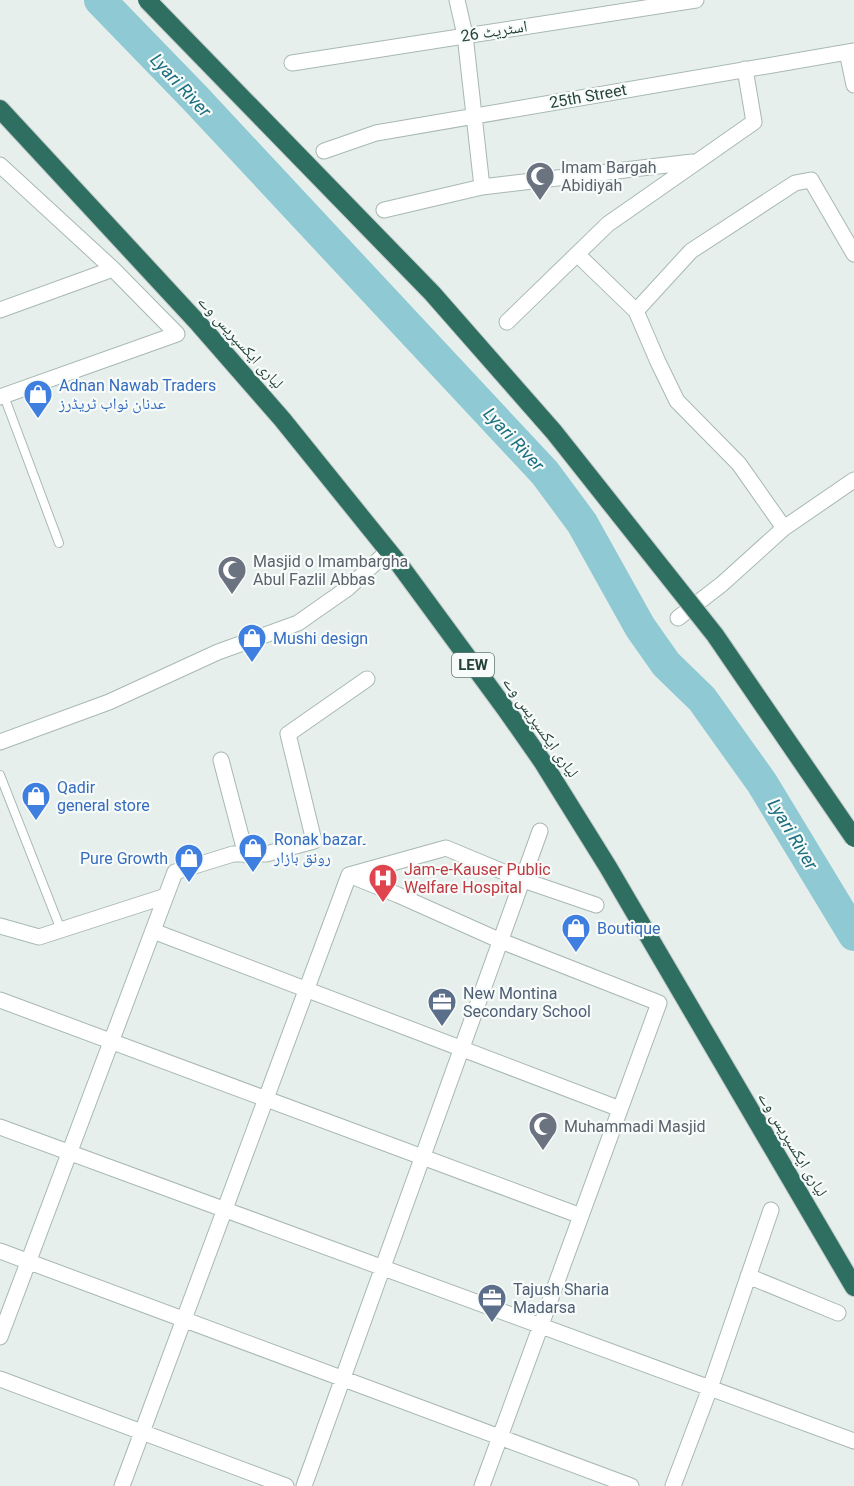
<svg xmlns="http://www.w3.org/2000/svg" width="854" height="1486" font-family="Roboto,'Noto Naskh Arabic',sans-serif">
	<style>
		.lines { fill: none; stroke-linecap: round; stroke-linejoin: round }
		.river { stroke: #8ec9d4; stroke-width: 32 }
		.service-casing { stroke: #a8b8b2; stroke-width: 10 }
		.minor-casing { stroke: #a8b8b2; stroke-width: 17 }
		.motorway-casing { stroke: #c2cac8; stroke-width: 20 }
		.service { stroke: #fff; stroke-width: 8 }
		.minor { stroke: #fff; stroke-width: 15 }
		.motorway { stroke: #2f6f62; stroke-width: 18 }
		.motorway-bridge-casing { stroke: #c2cac8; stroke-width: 20; stroke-linecap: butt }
		.motorway-bridge { stroke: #2f6f62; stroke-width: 18 }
		.labels { text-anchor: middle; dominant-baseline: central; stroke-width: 4.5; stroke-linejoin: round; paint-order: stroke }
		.shield { fill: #f7fbf9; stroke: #637a73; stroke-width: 1.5 }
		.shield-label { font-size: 15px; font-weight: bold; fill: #24423a }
		.street-label { font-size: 16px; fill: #24423a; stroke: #f7fbf9 }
		.worship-label { font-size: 16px; fill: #5b616d; stroke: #f7fbf9; text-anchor: start }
		.shop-label { font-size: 16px; fill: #366cbe; stroke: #f7fbf9; text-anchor: start }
		.health-label { font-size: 16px; fill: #be3a42; stroke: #f7fbf9; text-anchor: start }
		.service-label { font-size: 16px; fill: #4e5e75; stroke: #f7fbf9; text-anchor: start }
		.water-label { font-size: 18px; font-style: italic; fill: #1c6f80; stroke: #f7fbf9 }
	</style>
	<rect width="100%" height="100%" fill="#e6efeb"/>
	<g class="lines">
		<path class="river" d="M 100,0 L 194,97 L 545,473 L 582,523 L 640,627 L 666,664 L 702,699 L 762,783 L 854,935"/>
		<g class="service-casing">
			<path id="service" d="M 4,396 L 59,543
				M 0,775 L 61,930"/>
		</g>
		<g class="minor-casing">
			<path id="minor" d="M 457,0 L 465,35 L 482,187
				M 847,52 L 854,85
				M 292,63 L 696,0
				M 324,151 L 376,133 L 854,51
				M 0,165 L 113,269 L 177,334 L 0,397
				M 384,210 L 482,187 L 692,162
				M 577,254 L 636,311 L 658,362 L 677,401 L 739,464 L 784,528
				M 0,310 L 113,269
				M 636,311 L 691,251 L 795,183 L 811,180 L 854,254
				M 507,322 L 608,224 L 754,122 L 745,69
				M 678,618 L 722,584 L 784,528 L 854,480
				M 0,742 L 109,702 L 218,652 L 298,623 L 348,588 L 388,551
				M 221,760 L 246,855
				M 349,875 L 398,895 L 501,941 L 659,1003 L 482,1486
				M 349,875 L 446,848 L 523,880 L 596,905
				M 0,926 L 39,937 L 166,896
				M 153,931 L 620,1109
				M 0,1000 L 581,1216
				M 0,1127 L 854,1441
				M 0,1251 L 631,1486
				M 748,1276 L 838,1313
				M 0,1337 L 175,872 L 233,854 L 266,854 L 314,841 L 288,734 L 367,679
				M 0,1379 L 286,1486
				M 122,1486 L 349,875
				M 304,1486 L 540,831
				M 673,1486 L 710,1388 L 771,1210"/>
		</g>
		<g class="motorway-casing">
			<path id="motorway" d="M 0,109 L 199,324 L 282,419 L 399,564 L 507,711 L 542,761 L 608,867 L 854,1287"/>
		</g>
		<use href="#service" class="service"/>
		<use href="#minor" class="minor"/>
		<use href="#motorway" class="motorway"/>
		<g class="motorway-bridge-casing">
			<path id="motorway-bridge" d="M 147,0 L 432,293 L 554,432 L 715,635 L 854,838"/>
		</g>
		<use href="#motorway-bridge" class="motorway-bridge"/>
	</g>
	<defs>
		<g id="mosque-pin" transform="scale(1.5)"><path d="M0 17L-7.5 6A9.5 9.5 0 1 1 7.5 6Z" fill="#6b7280" stroke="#f7fbf9"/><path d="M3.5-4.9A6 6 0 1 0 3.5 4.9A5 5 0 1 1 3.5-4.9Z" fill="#fff"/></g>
		<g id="shop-pin" transform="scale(1.5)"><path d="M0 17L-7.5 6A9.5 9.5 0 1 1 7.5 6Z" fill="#3f7fe0" stroke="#f7fbf9"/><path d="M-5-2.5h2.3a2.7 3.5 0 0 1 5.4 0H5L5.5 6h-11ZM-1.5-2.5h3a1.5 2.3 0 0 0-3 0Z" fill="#fff"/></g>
		<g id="hospital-pin" transform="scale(1.5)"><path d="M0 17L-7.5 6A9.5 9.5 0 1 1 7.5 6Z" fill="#e0444e" stroke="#f7fbf9"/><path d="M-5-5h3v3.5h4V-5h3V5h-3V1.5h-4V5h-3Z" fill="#fff"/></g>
		<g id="office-pin" transform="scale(1.5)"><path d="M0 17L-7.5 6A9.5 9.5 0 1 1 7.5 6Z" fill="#5c6f8a" stroke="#f7fbf9"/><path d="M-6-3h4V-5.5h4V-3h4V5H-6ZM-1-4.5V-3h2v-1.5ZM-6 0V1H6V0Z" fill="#fff"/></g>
	</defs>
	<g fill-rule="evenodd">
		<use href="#mosque-pin" x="540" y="176"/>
		<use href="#shop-pin" x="38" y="394"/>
		<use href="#mosque-pin" x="232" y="570"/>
		<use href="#shop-pin" x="252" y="638"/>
		<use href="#shop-pin" x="36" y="796"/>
		<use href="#shop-pin" x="253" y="848"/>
		<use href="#shop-pin" x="189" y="858"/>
		<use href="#hospital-pin" x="383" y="878"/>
		<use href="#shop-pin" x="576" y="928"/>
		<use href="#office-pin" x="442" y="1002"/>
		<use href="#mosque-pin" x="543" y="1126"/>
		<use href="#office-pin" x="492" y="1298"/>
	</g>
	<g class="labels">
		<rect class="shield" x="452" y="653" width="42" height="24" rx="4.5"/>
		<g class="shield-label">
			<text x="473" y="665">LEW</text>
		</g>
		<g class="street-label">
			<text transform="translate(494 31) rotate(-9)">اسٹریٹ 26</text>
			<text transform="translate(588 96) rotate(-10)">25th Street</text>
			<text transform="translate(241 342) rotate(48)">لیاری ایکسپریس وے</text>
			<text transform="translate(541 727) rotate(55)">لیاری ایکسپریس وے</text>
			<text transform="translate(793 1144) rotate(59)">لیاری ایکسپریس وے</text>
		</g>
		<g class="worship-label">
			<text x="561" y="167">Imam Bargah<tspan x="561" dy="18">Abidiyah</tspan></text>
			<text x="253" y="561">Masjid o Imambargha<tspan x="253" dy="18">Abul Fazlil Abbas</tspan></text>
			<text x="564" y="1126">Muhammadi Masjid</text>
		</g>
		<g class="shop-label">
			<text x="59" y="385">Adnan Nawab Traders<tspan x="59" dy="18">عدنان نواب ٹریڈرز</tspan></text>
			<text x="273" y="638">Mushi design</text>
			<text x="57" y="787">Qadir<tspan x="57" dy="18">general store</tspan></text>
			<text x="274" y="839">Ronak bazar۔<tspan x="274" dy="18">رونق بازار</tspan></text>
			<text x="168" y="858" text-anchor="end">Pure Growth</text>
			<text x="597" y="928">Boutique</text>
		</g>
		<g class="health-label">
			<text x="404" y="869">Jam-e-Kauser Public<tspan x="404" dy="18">Welfare Hospital</tspan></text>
		</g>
		<g class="service-label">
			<text x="463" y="993">New Montina<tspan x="463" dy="18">Secondary School</tspan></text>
			<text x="513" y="1289">Tajush Sharia<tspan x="513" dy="18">Madarsa</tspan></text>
		</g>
		<g class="water-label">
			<text transform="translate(181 85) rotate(47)">Lyari River</text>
			<text transform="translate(514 439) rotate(47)">Lyari River</text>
			<text transform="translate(793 834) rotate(59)">Lyari River</text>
		</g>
	</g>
</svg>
